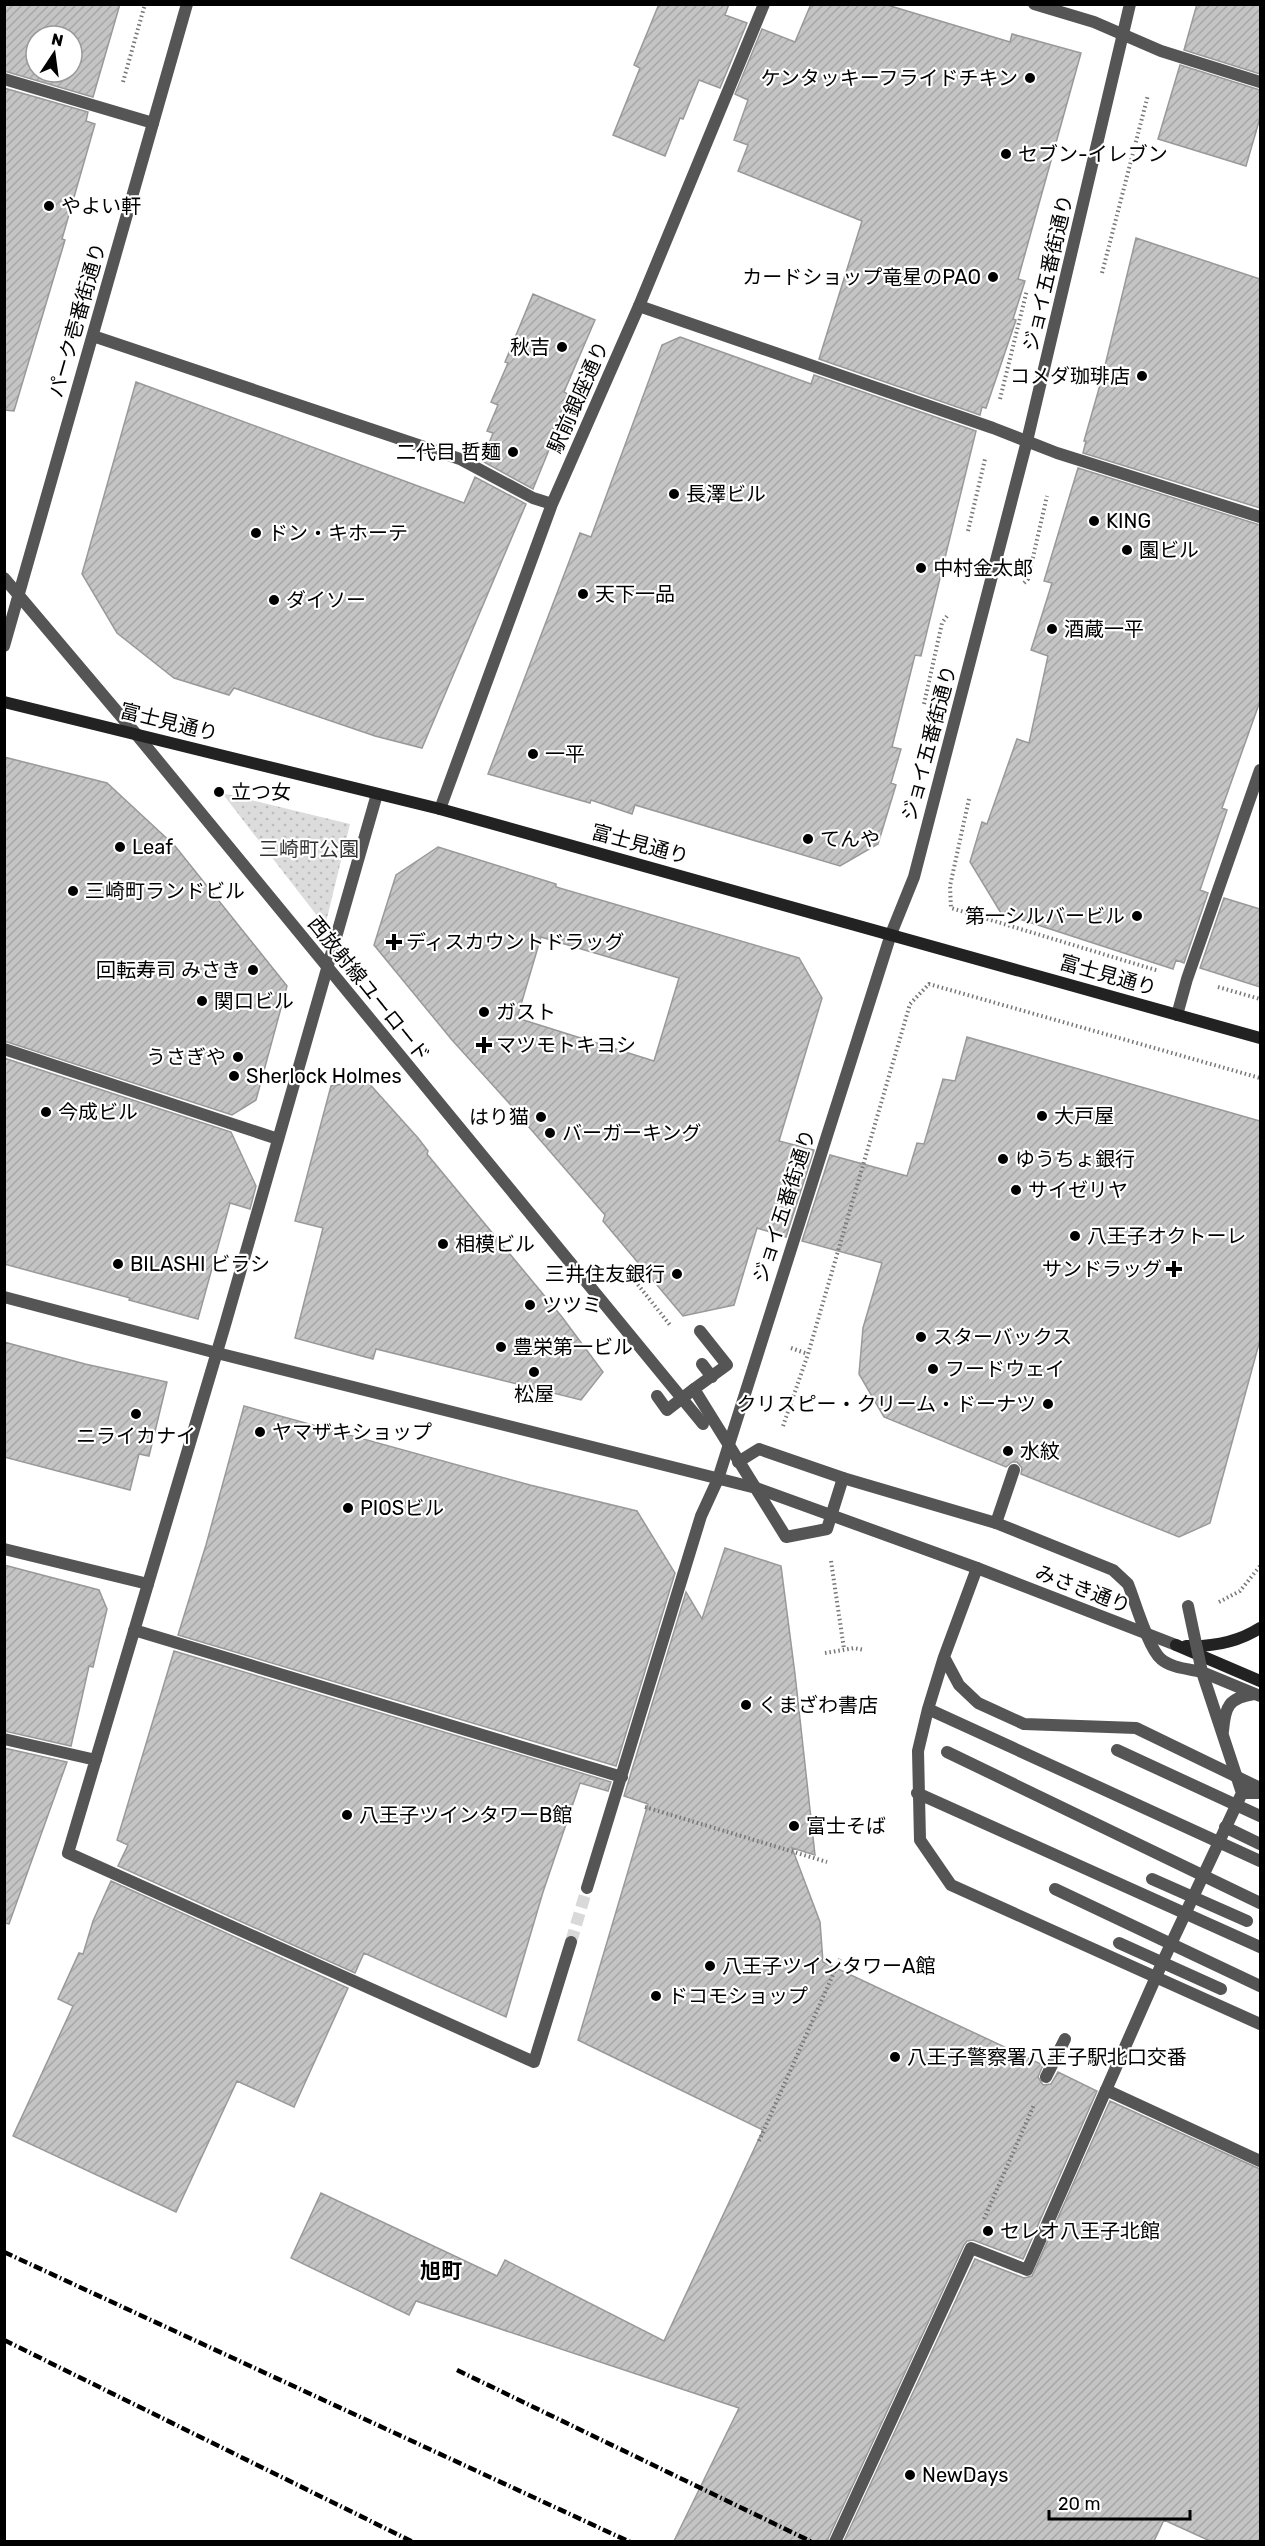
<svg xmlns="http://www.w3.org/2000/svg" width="1265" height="2546" font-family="Rubik,'Noto Sans JP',sans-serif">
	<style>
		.park { fill: url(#park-dots) }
		.building { fill: url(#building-hatch); stroke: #999; stroke-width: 1.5; fill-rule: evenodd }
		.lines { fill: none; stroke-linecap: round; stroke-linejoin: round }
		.street-tunnel { stroke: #d9d9d9; stroke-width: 12; stroke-dasharray: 12 6; stroke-linecap: butt }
		.path { stroke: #777; stroke-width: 4; stroke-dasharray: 1.5 3; stroke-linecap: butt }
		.lane { stroke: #555; stroke-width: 12 }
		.street { stroke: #555; stroke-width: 12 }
		.secondary { stroke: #222; stroke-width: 12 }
		.rail { stroke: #000; stroke-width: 4.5; stroke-dasharray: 9 3 1.5 3; stroke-linecap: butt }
		.street-bridge { stroke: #555; stroke-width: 12 }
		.poi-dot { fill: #000; stroke: #fff; stroke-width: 2 }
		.labels { text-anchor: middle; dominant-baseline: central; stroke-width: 4.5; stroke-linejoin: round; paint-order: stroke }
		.poi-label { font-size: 20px; fill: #000; stroke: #fff; text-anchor: start }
		.street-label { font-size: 20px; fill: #000; stroke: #fff }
		.park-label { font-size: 20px; fill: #333; stroke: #fff }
		.neighbourhood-label { font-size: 21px; font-weight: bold; fill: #000; stroke: #fff }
	</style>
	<defs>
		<pattern id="park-dots" width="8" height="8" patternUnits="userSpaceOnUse" patternTransform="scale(1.5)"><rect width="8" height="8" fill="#dcdcdc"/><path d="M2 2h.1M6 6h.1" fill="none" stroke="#bbb" stroke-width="1.8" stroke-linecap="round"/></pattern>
		<pattern id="building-hatch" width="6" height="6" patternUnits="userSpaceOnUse" patternTransform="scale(1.5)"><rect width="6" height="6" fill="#c4c4c4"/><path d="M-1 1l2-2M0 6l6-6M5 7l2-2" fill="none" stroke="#a7a7a7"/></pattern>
	</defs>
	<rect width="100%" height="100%" fill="#fff"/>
	<path class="park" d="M 222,793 L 350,824 L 325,926 Z"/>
	<path class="building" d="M 4,4 L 120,4 L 93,97 L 4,71 ZM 36,36 L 72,36 L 72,72 L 36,72 Z
		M 659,4 L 729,4 L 725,15 L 747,23 L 720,88 L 699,80 L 683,119 L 680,118 L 665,156 L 613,135 L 640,68 L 634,65 Z
		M 811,4 L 884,4 L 1010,42 L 1012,34 L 1081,53 L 1018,279 L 1025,281 L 1013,319 L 1016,320 L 986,408 L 982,407 L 980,415 L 819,359 L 862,221 L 738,171 L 748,145 L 734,140 L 748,100 L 735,94 L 762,29 L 795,42 Z
		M 1197,4 L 1260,4 L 1260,74 L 1184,50 Z
		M 1180,65 L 1260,90 L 1260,118 L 1246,166 L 1158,139 Z
		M 4,88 L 88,112 L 86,121 L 95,124 L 62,239 L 65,240 L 14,411 L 4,410 Z
		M 1136,238 L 1260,279 L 1260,508 L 1083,453 L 1086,441 L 1084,441 L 1102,378 Z
		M 533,294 L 595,320 L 564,392 L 571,396 L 533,489 L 482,461 L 493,433 L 487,431 L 498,405 L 491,402 L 508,363 L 505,362 Z
		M 680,337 L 811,384 L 814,375 L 976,431 L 921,656 L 915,655 L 892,747 L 901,749 L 891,783 L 896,785 L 878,844 L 840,866 L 635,805 L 632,814 L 591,800 L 590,803 L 488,774 L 580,533 L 591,537 L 662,345 Z
		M 136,382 L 464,503 L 475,477 L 526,504 L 422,748 L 375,736 L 234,688 L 229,695 L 174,678 L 117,633 L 82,574 Z
		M 1078,468 L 1260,525 L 1260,701 L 1222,808 L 1227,810 L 1200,890 L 1208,893 L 1184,963 L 1176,960 L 1173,969 L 1001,913 L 970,862 L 982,822 L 987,824 L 1017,739 L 1029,743 L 1048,656 L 1031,650 L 1052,583 L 1044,581 Z
		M 4,757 L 107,783 L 175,846 L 287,986 L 256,1100 L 232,1115 L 4,1041 Z
		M 438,847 L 556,884 L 556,887 L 799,958 L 822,998 L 779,1141 L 814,1150 L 786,1237 L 757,1228 L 734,1305 L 683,1316 L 603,1221 L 605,1215 L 528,1126 L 528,1124 L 452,1040 L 374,945 L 396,875 ZM 541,937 L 679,978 L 654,1061 L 517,1018 Z
		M 1224,898 L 1260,909 L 1260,987 L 1200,968 Z
		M 967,1037 L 1260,1121 L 1260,1340 L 1210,1523 L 1179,1537 L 1021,1474 L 1022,1468 L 1017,1462 L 1012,1462 L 1006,1467 L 884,1417 L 859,1374 L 863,1328 L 882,1263 L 802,1241 L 830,1155 L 907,1176 L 917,1143 L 924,1144 L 943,1079 L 955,1081 Z
		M 4,1058 L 231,1132 L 256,1186 L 250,1209 L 230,1203 L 198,1319 L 129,1300 L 130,1298 L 4,1264 Z
		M 366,1080 L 418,1138 L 428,1151 L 427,1154 L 562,1317 L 603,1372 L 581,1400 L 376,1349 L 373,1359 L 295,1338 L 323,1228 L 295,1221 L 331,1086 Z
		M 4,1342 L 85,1364 L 167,1382 L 149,1456 L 139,1454 L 130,1490 L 4,1457 Z
		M 244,1406 L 530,1485 L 637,1511 L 675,1573 L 616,1766 L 178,1635 L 206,1545 Z
		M 725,1548 L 781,1566 L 795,1674 L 815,1855 L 792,1848 L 820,1922 L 823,1962 L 1043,2065 L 1038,2077 L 1043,2085 L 1051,2084 L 1058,2072 L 1097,2091 L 1023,2259 L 973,2240 L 967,2241 L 964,2245 L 827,2541 L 674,2541 L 739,2408 L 416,2301 L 409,2315 L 291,2258 L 321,2193 L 497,2276 L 505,2260 L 664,2341 L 763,2130 L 578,2040 L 648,1804 L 624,1796 L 686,1592 L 702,1619 Z
		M 4,1565 L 99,1590 L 107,1609 L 93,1667 L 89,1666 L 71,1746 L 4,1731 Z
		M 174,1651 L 611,1782 L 608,1791 L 580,1783 L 543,1892 L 506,2017 L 364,1953 L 355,1973 L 118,1866 L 128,1845 L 117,1840 Z
		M 4,1748 L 67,1762 L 9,1924 L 4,1923 Z
		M 111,1881 L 348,1988 L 294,2107 L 237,2081 L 176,2212 L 13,2136 L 73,2006 L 58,1999 L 79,1953 L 83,1954 L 93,1921 Z
		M 1110,2101 L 1260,2169 L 1260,2541 L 1210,2541 L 1164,2520 L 1154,2541 L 844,2541 L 975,2259 L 1024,2278 L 1032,2276 Z"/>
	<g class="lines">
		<path class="street-tunnel" d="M 571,1942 L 587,1888"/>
		<path class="path" d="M 123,82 L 145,4
			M 1102,273 L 1148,95
			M 1000,399 L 1027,290
			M 968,531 L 985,459
			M 1024,583 L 1028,579 L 1047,496
			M 924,704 L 942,623 L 947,616
			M 969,799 L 950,886 L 951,908 L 1159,971
			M 1218,987 L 1260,999
			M 635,1281 L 670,1325
			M 791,1348 L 808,1354
			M 783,1426 L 808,1354 L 910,1004 L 929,984 L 1260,1078
			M 831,1561 L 844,1649
			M 1219,1602 L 1240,1591 L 1260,1566
			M 825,1653 L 854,1648 L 864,1650
			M 645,1807 L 827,1862
			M 759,2141 L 840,1959
			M 984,2219 L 1034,2105"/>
		<path class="lane" d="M 4,79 L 153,123
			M 639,306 L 993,428 L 1057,453 L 1260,517
			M 4,1049 L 278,1139
			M 4,1549 L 148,1584
			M 977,1568 L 944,1657 L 928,1709 L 918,1751 L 920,1840 L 951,1885 L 1260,2024
			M 944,1657 L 959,1685 L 978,1703 L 1024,1724 L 1136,1728 L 1260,1788
			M 928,1709 L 1260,1861
			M 917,1793 L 1260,1947"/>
		<path class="street" d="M 1034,4 L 1094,22 L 1161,51 L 1260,82
			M 93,336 L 460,459 L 533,498 L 552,504
			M 4,578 L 136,734 L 703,1424
			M 4,646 L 187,4
			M 377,794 L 225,1325 L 68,1853 L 534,2062 L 571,1942
			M 440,809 L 552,504 L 639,306 L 764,4
			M 1177,1015 L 1187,979 L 1260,770
			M 4,1297 L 217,1353 L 756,1488 L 977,1568 L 1176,1645
			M 702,1364 L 712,1377
			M 694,1389 L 727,1365 L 700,1331
			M 738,1462 L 759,1449 L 843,1478
			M 996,1523 L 1014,1470
			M 134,1630 L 622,1777
			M 1202,1672 L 1260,1696
			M 1223,1731 C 1225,1706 1229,1698 1254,1694
			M 4,1739 L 96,1760
			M 1117,1750 L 1260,1816
			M 947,1752 L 1260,1903
			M 1242,1793 L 1260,1793
			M 1225,1827 L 1260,1844
			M 1152,1879 L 1247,1921
			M 587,1888 L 701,1516 L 718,1479 L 891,934 L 914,877 L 1027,441 L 1130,4
			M 1055,1889 L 1260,1986
			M 1119,1943 L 1221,1989
			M 1046,2077 L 1065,2039
			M 835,2542 L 971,2248 L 1027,2270 L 1106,2090 L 1260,2161"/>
		<path class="secondary" d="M 4,702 L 440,809 L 1260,1038
			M 1176,1645 L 1260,1681
			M 1186,1646 C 1213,1647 1238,1642 1260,1628"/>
		<path class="rail" d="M 4,2252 L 630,2542
			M 4,2340 L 413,2542
			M 457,2370 L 812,2542"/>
		<path class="street-bridge" d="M 657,1396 L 667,1410 L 694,1389 L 786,1537 L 827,1529 L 843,1478 L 996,1523 L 1113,1570 L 1128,1584 C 1135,1601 1148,1648 1161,1659 C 1171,1668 1189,1669 1202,1672
			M 1106,2090 L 1163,1961 L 1242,1793 L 1202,1672 L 1188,1606"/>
	</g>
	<g class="poi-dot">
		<circle cx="1030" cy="78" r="6"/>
		<circle cx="1006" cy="154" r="6"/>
		<circle cx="49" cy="206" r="6"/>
		<circle cx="993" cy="277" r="6"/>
		<circle cx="562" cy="347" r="6"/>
		<circle cx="1142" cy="376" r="6"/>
		<circle cx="513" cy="452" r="6"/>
		<circle cx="674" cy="494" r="6"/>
		<circle cx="1094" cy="521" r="6"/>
		<circle cx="256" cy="533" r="6"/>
		<circle cx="1127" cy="550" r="6"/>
		<circle cx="921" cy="568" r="6"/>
		<circle cx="583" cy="594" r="6"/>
		<circle cx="274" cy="600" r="6"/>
		<circle cx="1052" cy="629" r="6"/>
		<circle cx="533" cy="754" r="6"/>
		<circle cx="219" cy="792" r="6"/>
		<circle cx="808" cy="839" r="6"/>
		<circle cx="120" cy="847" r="6"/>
		<circle cx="73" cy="891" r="6"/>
		<circle cx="1137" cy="916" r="6"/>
		<path d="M391 933h6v6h6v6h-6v6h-6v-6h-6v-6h6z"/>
		<circle cx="253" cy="970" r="6"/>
		<circle cx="202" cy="1001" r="6"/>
		<circle cx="484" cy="1012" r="6"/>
		<path d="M481 1036h6v6h6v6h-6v6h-6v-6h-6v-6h6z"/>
		<circle cx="238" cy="1057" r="6"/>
		<circle cx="234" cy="1076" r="6"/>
		<circle cx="46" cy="1112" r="6"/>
		<circle cx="1042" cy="1116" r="6"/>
		<circle cx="541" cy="1117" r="6"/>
		<circle cx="550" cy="1133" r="6"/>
		<circle cx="1003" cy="1159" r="6"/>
		<circle cx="1016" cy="1190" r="6"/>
		<circle cx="1075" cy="1236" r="6"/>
		<circle cx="443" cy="1244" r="6"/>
		<circle cx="118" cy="1264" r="6"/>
		<path d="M1171 1260h6v6h6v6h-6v6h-6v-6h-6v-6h6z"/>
		<circle cx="677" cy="1274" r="6"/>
		<circle cx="530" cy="1305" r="6"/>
		<circle cx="921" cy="1337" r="6"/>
		<circle cx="501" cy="1347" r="6"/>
		<circle cx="933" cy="1369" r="6"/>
		<circle cx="534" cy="1372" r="6"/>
		<circle cx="1048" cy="1404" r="6"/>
		<circle cx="136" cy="1414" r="6"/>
		<circle cx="260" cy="1432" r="6"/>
		<circle cx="1008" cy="1451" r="6"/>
		<circle cx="348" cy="1508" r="6"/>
		<circle cx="746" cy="1705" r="6"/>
		<circle cx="347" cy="1815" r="6"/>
		<circle cx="794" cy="1826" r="6"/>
		<circle cx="710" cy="1966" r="6"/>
		<circle cx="656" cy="1996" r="6"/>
		<circle cx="895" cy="2057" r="6"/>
		<circle cx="988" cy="2231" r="6"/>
		<circle cx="910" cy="2475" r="6"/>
	</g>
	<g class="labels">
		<g class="poi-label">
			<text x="1018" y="78" text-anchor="end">ケンタッキーフライドチキン</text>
			<text x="1018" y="154">セブン-イレブン</text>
			<text x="61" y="206">やよい軒</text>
			<text x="981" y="277" text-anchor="end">カードショップ竜星のPAO</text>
			<text x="550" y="347" text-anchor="end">秋吉</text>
			<text x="1130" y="376" text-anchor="end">コメダ珈琲店</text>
			<text x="501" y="452" text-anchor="end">二代目 哲麺</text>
			<text x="686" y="494">長澤ビル</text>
			<text x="1106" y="521">KING</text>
			<text x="268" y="533">ドン・キホーテ</text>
			<text x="1139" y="550">園ビル</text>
			<text x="933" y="568">中村金太郎</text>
			<text x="595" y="594">天下一品</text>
			<text x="286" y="600">ダイソー</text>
			<text x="1064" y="629">酒蔵一平</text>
			<text x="545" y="754">一平</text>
			<text x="231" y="792">立つ女</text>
			<text x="820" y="839">てんや</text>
			<text x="132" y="847">Leaf</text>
			<text x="85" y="891">三崎町ランドビル</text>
			<text x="1125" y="916" text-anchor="end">第一シルバービル</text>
			<text x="406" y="942">ディスカウントドラッグ</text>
			<text x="241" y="970" text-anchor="end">回転寿司 みさき</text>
			<text x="214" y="1001">関口ビル</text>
			<text x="496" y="1012">ガスト</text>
			<text x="496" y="1045">マツモトキヨシ</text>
			<text x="226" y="1057" text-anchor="end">うさぎや</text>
			<text x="246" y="1076">Sherlock Holmes</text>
			<text x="58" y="1112">今成ビル</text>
			<text x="1054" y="1116">大戸屋</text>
			<text x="529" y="1117" text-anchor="end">はり猫</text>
			<text x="562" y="1133">バーガーキング</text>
			<text x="1015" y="1159">ゆうちょ銀行</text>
			<text x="1028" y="1190">サイゼリヤ</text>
			<text x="1087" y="1236">八王子オクトーレ</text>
			<text x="455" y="1244">相模ビル</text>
			<text x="130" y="1264">BILASHI ビラシ</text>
			<text x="1162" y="1269" text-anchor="end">サンドラッグ</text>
			<text x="665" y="1274" text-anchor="end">三井住友銀行</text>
			<text x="542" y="1305">ツツミ</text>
			<text x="933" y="1337">スターバックス</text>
			<text x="513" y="1347">豊栄第一ビル</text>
			<text x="945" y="1369">フードウェイ</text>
			<text x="534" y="1394" text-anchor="middle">松屋</text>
			<text x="1036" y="1404" text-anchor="end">クリスピー・クリーム・ドーナツ</text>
			<text x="272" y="1432">ヤマザキショップ</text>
			<text x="136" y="1436" text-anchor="middle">ニライカナイ</text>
			<text x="1020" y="1451">水紋</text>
			<text x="360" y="1508">PIOSビル</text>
			<text x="758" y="1705">くまざわ書店</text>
			<text x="359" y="1815">八王子ツインタワーB館</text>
			<text x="806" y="1826">富士そば</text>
			<text x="722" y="1966">八王子ツインタワーA館</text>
			<text x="668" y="1996">ドコモショップ</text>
			<text x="907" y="2057">八王子警察署八王子駅北口交番</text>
			<text x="1000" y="2231">セレオ八王子北館</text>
			<text x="922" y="2475">NewDays</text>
		</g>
		<g class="street-label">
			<text transform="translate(1048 273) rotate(-77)">ジョイ五番街通り</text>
			<text transform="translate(77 320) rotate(-74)">パーク壱番街通り</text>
			<text transform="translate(578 397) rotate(-66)">駅前銀座通り</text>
			<text transform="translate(169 722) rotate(14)">富士見通り</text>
			<text transform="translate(929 743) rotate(-75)">ジョイ五番街通り</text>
			<text transform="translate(640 844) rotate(15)">富士見通り</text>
			<text transform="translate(1108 975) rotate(16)">富士見通り</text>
			<text transform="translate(369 989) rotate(51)">西放射線ユーロード</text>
			<text transform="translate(784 1206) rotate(-72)">ジョイ五番街通り</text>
			<text transform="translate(1083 1589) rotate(21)">みさき通り</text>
		</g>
		<g class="park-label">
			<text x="309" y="849">三崎町公園</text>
		</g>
		<g class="neighbourhood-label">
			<text x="441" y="2270">旭町</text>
		</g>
	</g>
	<rect width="1265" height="2546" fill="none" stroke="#000000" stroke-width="12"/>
	<g transform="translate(54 54) rotate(13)"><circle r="28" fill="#ffffff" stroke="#999999" stroke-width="1.5"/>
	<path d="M0-4.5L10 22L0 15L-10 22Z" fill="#000000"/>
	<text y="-9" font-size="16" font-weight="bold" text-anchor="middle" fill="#000000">N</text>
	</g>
	<path d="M1049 2510v9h141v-9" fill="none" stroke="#000000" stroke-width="3"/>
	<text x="1058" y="2510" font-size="18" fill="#000000" stroke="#ffffff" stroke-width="4.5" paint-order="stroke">20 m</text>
</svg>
